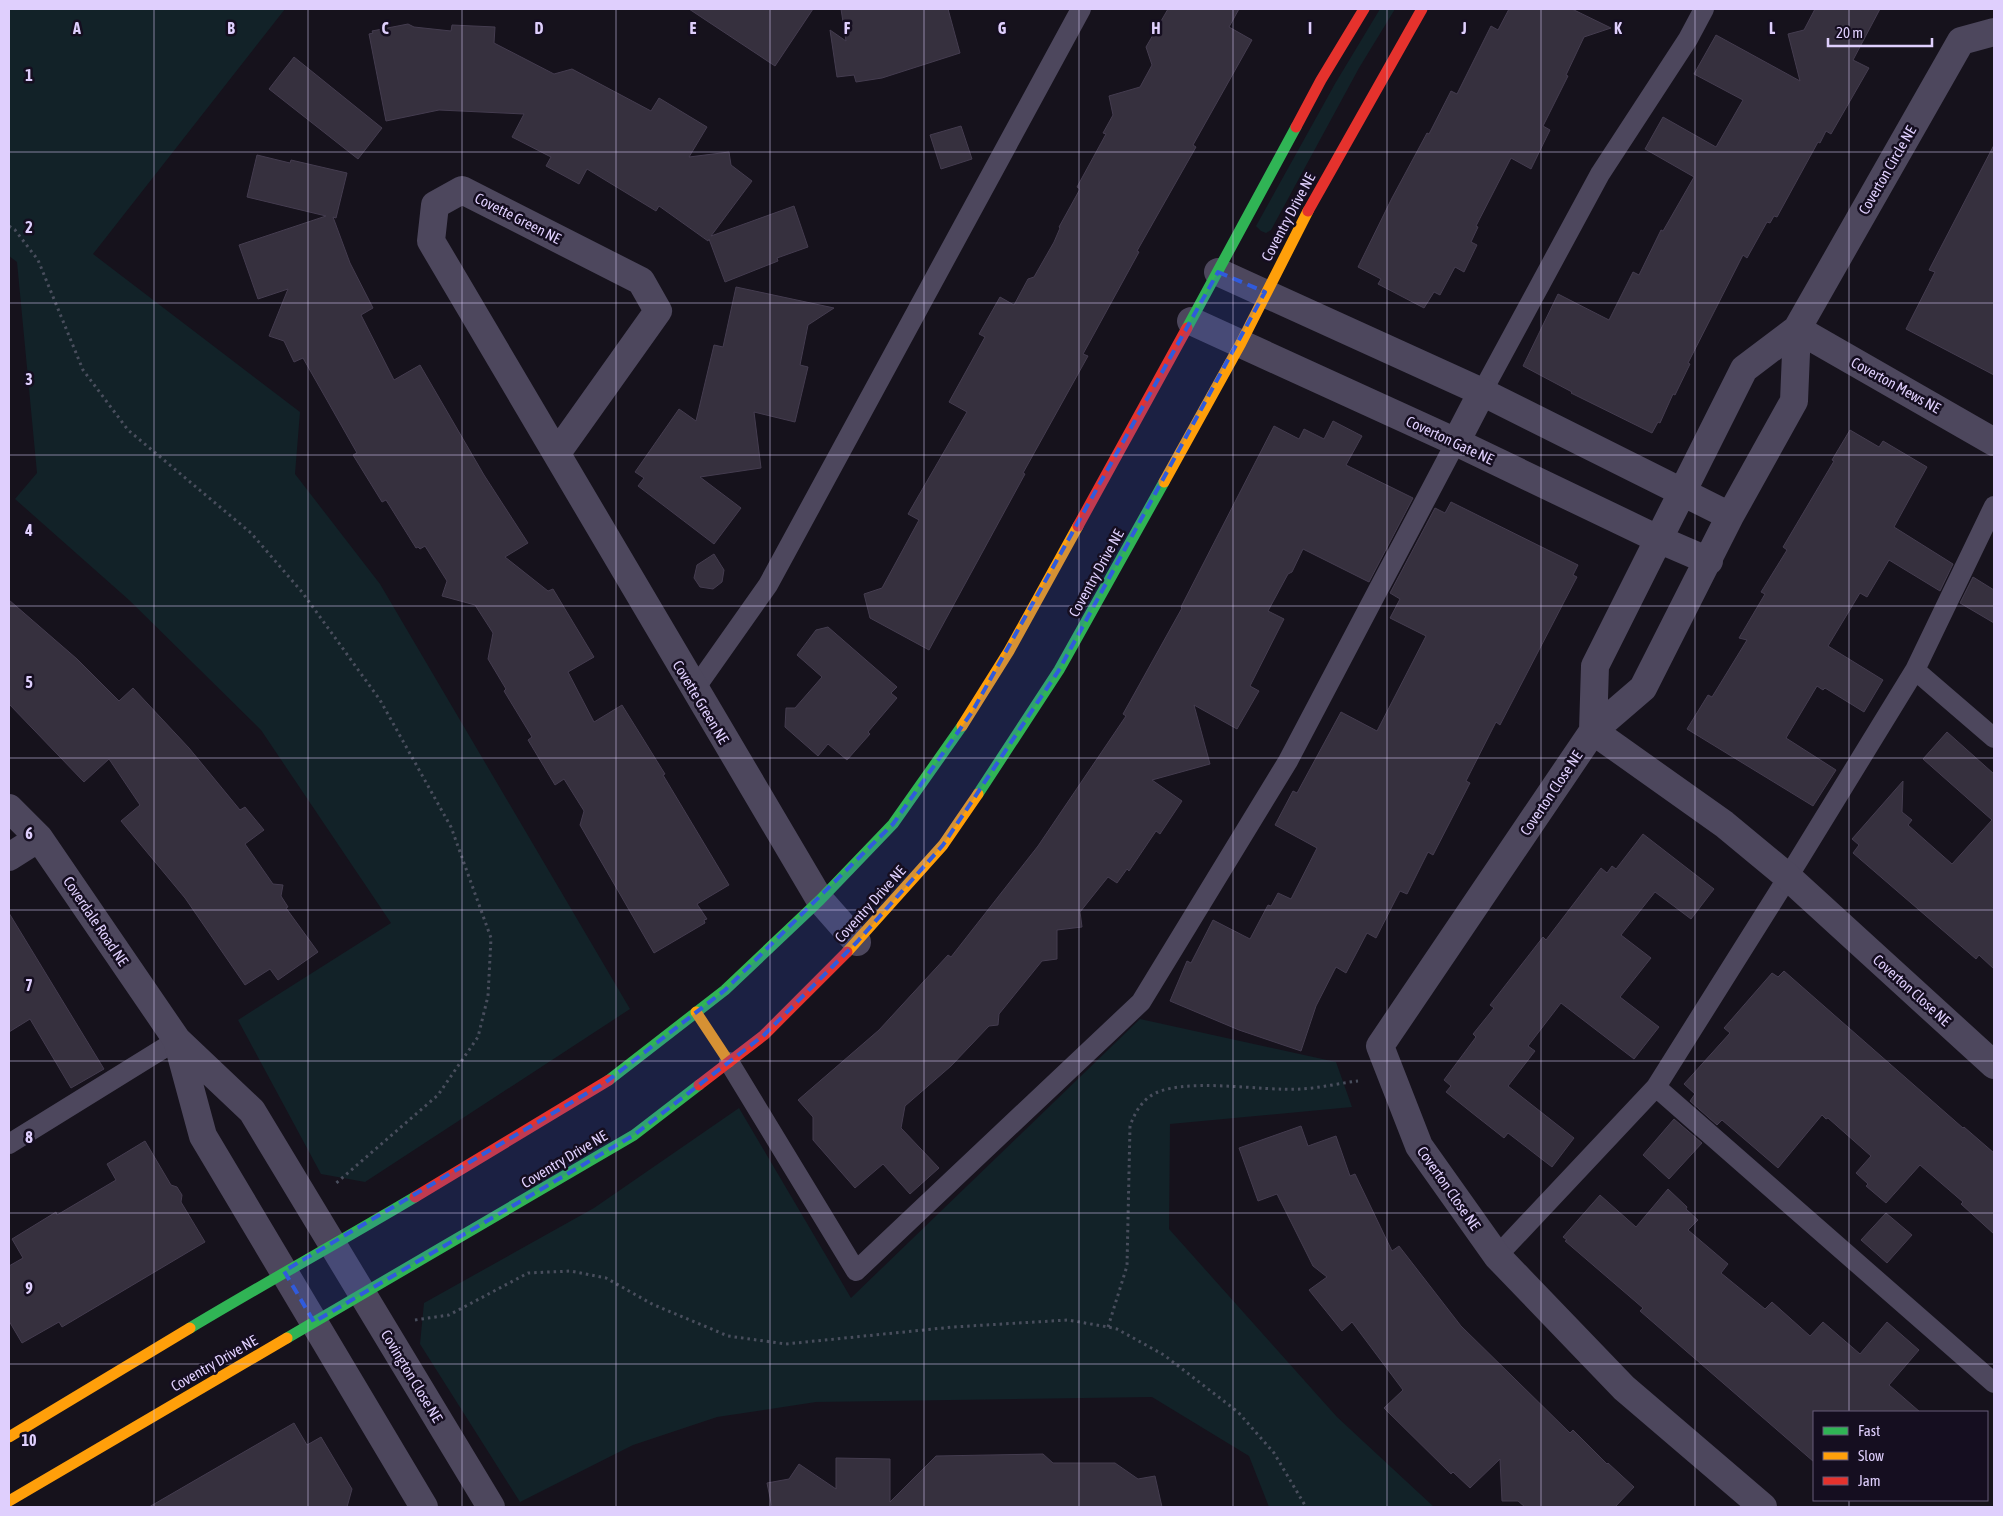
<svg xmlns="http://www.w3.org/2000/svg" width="2003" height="1516" font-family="'Asap Condensed',sans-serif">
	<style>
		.green { fill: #122228 }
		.building { fill: #36303e; stroke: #443c4f }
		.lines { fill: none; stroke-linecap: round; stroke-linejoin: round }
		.path { stroke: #494e5d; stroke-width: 3; stroke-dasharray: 2.5 4; stroke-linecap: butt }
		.lane { stroke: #4d475d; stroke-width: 20 }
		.street { stroke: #4d475d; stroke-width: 28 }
		.fast { stroke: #30b455; stroke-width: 11 }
		.slow { stroke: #ff9f0a; stroke-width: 11 }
		.jam { stroke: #e5322d; stroke-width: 11 }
		.marked { fill: #305bdc; fill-opacity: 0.2; stroke: #305bdc; stroke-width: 4; stroke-dasharray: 10 6; stroke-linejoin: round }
		.grid { fill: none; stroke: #dfcffd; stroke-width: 1; stroke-opacity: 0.55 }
		.labels { text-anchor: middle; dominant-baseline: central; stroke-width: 5; stroke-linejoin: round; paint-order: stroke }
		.street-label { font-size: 15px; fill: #dfcffd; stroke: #150e20 }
		.grid-label { font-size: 16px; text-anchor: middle; font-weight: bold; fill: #dfcffd; stroke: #150e20; stroke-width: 5; stroke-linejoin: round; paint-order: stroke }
	</style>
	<rect width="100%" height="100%" fill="#16121c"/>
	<path class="green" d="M 9,9 L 285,9 L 93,254 L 300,412 L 295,474 L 380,584 L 630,1009 L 365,1182 L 321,1174 L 238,1020 L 391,923 L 261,730 L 129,600 L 15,499 L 37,473 L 17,262 L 9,256 Z
		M 1380,9 L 1395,9 L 1359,68 L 1271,230 L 1266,233 L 1261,231 L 1256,226 L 1336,82 Z
		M 1140,1019 L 1336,1062 L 1352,1107 L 1170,1124 L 1169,1229 L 1337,1417 L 1434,1507 L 1269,1507 L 1249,1456 L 1152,1397 L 816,1402 L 717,1417 L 633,1445 L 520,1502 L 420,1344 L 424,1303 L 594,1208 L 739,1108 L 851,1298 Z"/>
	<path class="building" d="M 689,9 L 813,9 L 775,66 Z
		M 841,9 L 948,9 L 960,53 L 882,78 L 856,82 L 854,75 L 837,77 L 830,30 L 846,41 Z
		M 1168,9 L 1239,9 L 1229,27 L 1252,40 L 1193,145 L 1196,147 L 1137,251 L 1139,252 L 1083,354 L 1088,356 L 1023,473 L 1025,474 L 929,650 L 870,618 L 864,594 L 882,588 L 919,520 L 908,514 L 967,412 L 949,402 L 985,337 L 979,334 L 1000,297 L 1014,305 L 1028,279 L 1034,277 L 1054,242 L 1060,228 L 1059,227 L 1080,189 L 1077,187 L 1106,134 L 1103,133 L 1113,115 L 1109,96 L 1140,87 L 1152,65 L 1146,47 Z
		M 1509,9 L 1572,9 L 1611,28 L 1584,37 L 1566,75 L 1568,76 L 1543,126 L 1550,130 L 1531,169 L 1511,158 L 1476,226 L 1478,227 L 1471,242 L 1477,245 L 1464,272 L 1455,267 L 1440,295 L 1434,292 L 1424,308 L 1378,284 L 1381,279 L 1358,267 L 1392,198 L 1427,133 L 1429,134 L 1451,91 L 1457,94 L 1491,26 L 1498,30 Z
		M 1815,9 L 1880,9 L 1853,60 L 1869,68 L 1831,134 L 1826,131 L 1820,143 L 1818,142 L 1777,217 L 1774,216 L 1770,223 L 1767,222 L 1747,258 L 1743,255 L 1688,363 L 1690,364 L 1675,395 L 1673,394 L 1660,423 L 1658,422 L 1652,433 L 1571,393 L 1572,392 L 1523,366 L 1558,294 L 1609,320 L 1633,272 L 1639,275 L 1661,230 L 1663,231 L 1694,177 L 1645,149 L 1663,117 L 1716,147 L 1743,100 L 1694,74 L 1716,35 L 1800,81 L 1788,34 L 1804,30 Z
		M 408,24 L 414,27 L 451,31 L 452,25 L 495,27 L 494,43 L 554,74 L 572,69 L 651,111 L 659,98 L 707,127 L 689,157 L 729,152 L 731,165 L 752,181 L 711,236 L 794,206 L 808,247 L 777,258 L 778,261 L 725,282 L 709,239 L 708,241 L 659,206 L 656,211 L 587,169 L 579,184 L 546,166 L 551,157 L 512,137 L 524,114 L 439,110 L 386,121 L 369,34 L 373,33 L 372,31 Z
		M 294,57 L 382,128 L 358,159 L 269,89 Z
		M 961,126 L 972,159 L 941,169 L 930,135 Z
		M 1994,145 L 1994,375 L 1906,329 L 1935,272 L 1929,270 Z
		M 257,155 L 290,163 L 291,160 L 347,173 L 336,218 L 333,217 L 350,263 L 373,308 L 361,315 L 394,380 L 420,365 L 484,475 L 528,543 L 505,557 L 548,591 L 553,589 L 594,657 L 568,672 L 594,722 L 622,705 L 665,774 L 663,775 L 729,885 L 697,904 L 707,919 L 704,920 L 705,923 L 654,953 L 580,825 L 584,811 L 564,779 L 555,785 L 528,740 L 532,737 L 504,691 L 506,689 L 488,659 L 493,633 L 475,605 L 442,596 L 447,581 L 425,546 L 420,549 L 418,547 L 416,548 L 386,500 L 382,502 L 353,455 L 357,453 L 303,358 L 294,362 L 284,341 L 269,336 L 288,289 L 258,299 L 239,245 L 326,216 L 247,197 Z
		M 736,287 L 834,308 L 808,325 L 800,365 L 808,367 L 795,422 L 754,412 L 761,468 L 700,477 L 741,508 L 714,544 L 638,486 L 644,478 L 635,472 L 679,409 L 696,421 L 714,345 L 723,347 Z
		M 1333,421 L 1362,436 L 1346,465 L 1413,498 L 1369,582 L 1303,549 L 1292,572 L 1288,574 L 1268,611 L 1284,619 L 1250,686 L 1259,691 L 1237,729 L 1194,705 L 1210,764 L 1152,780 L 1182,801 L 1160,834 L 1156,831 L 1129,871 L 1127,869 L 1117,883 L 1108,877 L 1080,912 L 1082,927 L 1057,930 L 1057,959 L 1042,961 L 999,1014 L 998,1025 L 989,1026 L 951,1066 L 905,1106 L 901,1128 L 939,1168 L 910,1194 L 883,1164 L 855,1188 L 813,1140 L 813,1117 L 798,1100 L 879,1030 L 948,955 L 951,957 L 1038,846 L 1126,716 L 1123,714 L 1182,608 L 1181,607 L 1274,426 L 1299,439 L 1304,429 L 1324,439 Z
		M 1850,430 L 1879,447 L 1883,441 L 1927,467 L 1894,527 L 1953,564 L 1940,591 L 1889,560 L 1867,597 L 1860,593 L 1828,646 L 1883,680 L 1864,712 L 1825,688 L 1823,690 L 1817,686 L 1786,738 L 1836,770 L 1813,806 L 1687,729 L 1708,695 L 1712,697 L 1747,640 L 1739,638 L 1765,594 L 1761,592 L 1787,550 L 1783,547 L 1834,461 L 1832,460 Z
		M 1451,502 L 1578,565 L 1573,575 L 1577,577 L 1500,725 L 1496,722 L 1466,781 L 1470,783 L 1433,855 L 1428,852 L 1407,894 L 1400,891 L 1376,938 L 1367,933 L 1346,973 L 1336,967 L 1316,1006 L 1301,1051 L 1239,1030 L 1170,1001 L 1187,961 L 1191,963 L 1213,920 L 1250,939 L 1268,905 L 1271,906 L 1278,893 L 1291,899 L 1317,848 L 1275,825 L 1293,791 L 1297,793 L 1341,712 L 1377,731 L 1426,636 L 1390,618 L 1400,599 L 1390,593 L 1435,508 L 1445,513 Z
		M 714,554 L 724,570 L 722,582 L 713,589 L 700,587 L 694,578 L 697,565 Z
		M 1973,577 L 1994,590 L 1994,623 L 1960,603 Z
		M 9,600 L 77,659 L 119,701 L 133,688 L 189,748 L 240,810 L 245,807 L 264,830 L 245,844 L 273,884 L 283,885 L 281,896 L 288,907 L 286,908 L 318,952 L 278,980 L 270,969 L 245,985 L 185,898 L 121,821 L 140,805 L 109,759 L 84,782 L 9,704 Z
		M 828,627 L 897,687 L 891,693 L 897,698 L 868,732 L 870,734 L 847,760 L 828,744 L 818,756 L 785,727 L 786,708 L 795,708 L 822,677 L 797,655 L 816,630 Z
		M 1947,732 L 1994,774 L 1994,969 L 1979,955 L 1976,959 L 1853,853 L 1859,845 L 1852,839 L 1903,781 L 1902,812 L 1912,820 L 1908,825 L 1952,864 L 1992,820 L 1923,759 Z
		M 1643,834 L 1714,889 L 1691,919 L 1655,892 L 1621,935 L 1651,958 L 1620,997 L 1659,1027 L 1634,1059 L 1561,1003 L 1528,1046 L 1535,1051 L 1508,1086 L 1574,1138 L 1552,1167 L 1508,1133 L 1504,1138 L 1476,1116 L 1446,1092 L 1451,1086 L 1444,1080 L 1476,1037 L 1473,1034 L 1494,1008 L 1490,1005 L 1543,937 L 1546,940 L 1601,868 L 1607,873 L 1612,866 L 1616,869 Z
		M 9,913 L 104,1069 L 71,1088 L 30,1019 L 9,1032 Z
		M 1784,971 L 1963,1128 L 1964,1127 L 1994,1153 L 1994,1234 L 1961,1204 L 1963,1202 L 1920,1165 L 1886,1203 L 1866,1186 L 1868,1184 L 1856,1173 L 1871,1156 L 1828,1118 L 1826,1119 L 1822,1115 L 1778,1168 L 1722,1120 L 1717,1125 L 1690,1101 L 1695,1094 L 1684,1084 L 1730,1033 L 1724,1028 L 1772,973 L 1778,977 Z
		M 1674,1119 L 1702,1143 L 1669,1179 L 1643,1155 Z
		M 1301,1126 L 1308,1146 L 1336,1136 L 1350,1176 L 1355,1174 L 1392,1251 L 1399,1246 L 1461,1326 L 1570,1433 L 1573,1430 L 1607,1464 L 1608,1463 L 1634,1487 L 1615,1507 L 1525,1507 L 1518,1501 L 1502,1501 L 1500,1459 L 1470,1488 L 1453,1472 L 1451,1474 L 1384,1408 L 1403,1390 L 1352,1322 L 1342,1331 L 1309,1290 L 1327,1277 L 1313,1266 L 1277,1194 L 1258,1201 L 1239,1148 Z
		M 145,1141 L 171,1185 L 177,1187 L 182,1195 L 181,1202 L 205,1242 L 62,1327 L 59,1322 L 22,1343 L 9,1321 L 9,1266 L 23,1258 L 12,1239 L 56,1212 L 57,1215 L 116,1180 L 107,1164 Z
		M 1668,1189 L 1687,1207 L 1686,1209 L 1698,1220 L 1688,1230 L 1728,1264 L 1721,1273 L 1765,1309 L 1772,1302 L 1810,1336 L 1823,1322 L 1860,1354 L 1887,1322 L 1919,1350 L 1889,1385 L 1920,1412 L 1814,1412 L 1814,1462 L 1640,1311 L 1643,1308 L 1565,1241 L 1567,1240 L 1563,1237 L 1600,1195 L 1636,1227 Z
		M 1886,1213 L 1912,1235 L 1887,1263 L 1861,1240 Z
		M 294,1423 L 307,1445 L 321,1437 L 352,1489 L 347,1507 L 149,1507 Z
		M 1043,1454 L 1053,1463 L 1115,1463 L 1138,1479 L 1155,1476 L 1162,1507 L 772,1507 L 767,1483 L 789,1479 L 799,1464 L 836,1489 L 836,1458 L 890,1459 L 890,1502 L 936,1456 Z"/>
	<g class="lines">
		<path class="path" d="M 9,226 L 15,230 L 38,260 L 83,370 L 128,430 L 251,533 L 302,592 L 380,700 L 451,827 L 491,938 L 488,996 L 478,1037 L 438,1095 L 334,1185
			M 415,1320 L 449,1315 L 528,1273 L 571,1271 L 606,1278 L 652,1304 L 728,1336 L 786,1344 L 953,1327 L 1068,1320 L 1108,1327 L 1117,1329 L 1164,1355 L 1238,1412 L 1274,1453 L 1306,1507
			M 1108,1327 L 1127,1266 L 1130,1126 C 1134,1115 1139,1105 1149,1097 C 1178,1075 1264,1092 1301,1089 C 1320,1088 1340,1083 1358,1081"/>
		<path class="lane" d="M 1482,392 L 1600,174 L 1688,39 L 1704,9
			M 1915,670 L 1994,738
			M 694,690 L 768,585 L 1081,9
			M 729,1062 L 856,1271 L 1141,1002 L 1288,761 L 1456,442
			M 1656,1087 L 1994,1383
			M 9,1144 L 177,1040
			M 1497,1256 L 1656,1087 L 1788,877 L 1915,670 L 1994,506"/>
		<path class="street" d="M 1218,272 L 1482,392 L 1730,516
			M 1191,321 L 1456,442 L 1658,539 L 1709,561
			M 1797,329 L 1994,442
			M 1456,442 L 1482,392
			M 557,453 L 658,311 L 641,281 L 462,190 L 435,205 L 431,241 L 820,900 L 857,942
			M 1593,731 L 1595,666 L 1744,369 L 1797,329 L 1961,41 L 1994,32
			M 1593,731 L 1724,824 L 1788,877 L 1994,1065
			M 9,808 L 39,838 L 177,1040 L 252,1111 L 491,1507
			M 9,857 L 39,838
			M 177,1040 L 203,1136 L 424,1507
			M 1763,1507 L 1624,1388 L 1497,1256 L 1419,1146 L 1380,1046 L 1593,731 L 1643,688 L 1730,516 L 1794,401 L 1797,329"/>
		<path class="fast" d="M 1187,328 L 1296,127
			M 978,794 L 1059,670 L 1164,482
			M 609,1080 L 725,990 L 820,900 L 893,824 L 962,726
			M 190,1328 C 265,1283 341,1241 415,1197
			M 287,1338 L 634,1135 L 699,1085"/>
		<path class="slow" d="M 1164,482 L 1241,343 L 1308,211
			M 962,726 L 1009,651 L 1078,526
			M 847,952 L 943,845 L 978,794
			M 696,1012 L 729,1062
			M 9,1437 L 190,1328
			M 9,1501 L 287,1338"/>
		<path class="jam" d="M 1296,127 L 1321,80 L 1364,9
			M 1308,211 L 1422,9
			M 1078,526 L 1187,328
			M 699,1085 L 764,1035 L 847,952
			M 415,1197 L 609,1080"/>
	</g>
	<path class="marked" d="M 1218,272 L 1265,292 L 1059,670 L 943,845 L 857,942 L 764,1035 L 634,1135 L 314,1322 L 284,1271 L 606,1082 L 725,990 L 893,824 L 972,712 Z"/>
	<path class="grid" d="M 154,9 L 154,1507M 308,9 L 308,1507M 462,9 L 462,1507M 616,9 L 616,1507M 770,9 L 770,1507M 924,9 L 924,1507M 1079,9 L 1079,1507M 1233,9 L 1233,1507M 1387,9 L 1387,1507M 1541,9 L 1541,1507M 1695,9 L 1695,1507M 1849,9 L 1849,1412M 9,152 L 1994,152M 9,303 L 1994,303M 9,455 L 1994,455M 9,606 L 1994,606M 9,758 L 1994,758M 9,910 L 1994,910M 9,1061 L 1994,1061M 9,1213 L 1994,1213M 9,1364 L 1994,1364M 1849,1500 L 1849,1507"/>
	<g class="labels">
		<g class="street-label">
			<text transform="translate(1887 170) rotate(-60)">Coverton Circle NE</text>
			<text transform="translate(1288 217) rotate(-62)">Coventry Drive NE</text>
			<text transform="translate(518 218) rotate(27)">Covette Green NE</text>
			<text transform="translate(1896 385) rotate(29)">Coverton Mews NE</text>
			<text transform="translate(1450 440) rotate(25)">Coverton Gate NE</text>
			<text transform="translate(1096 573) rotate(-61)">Coventry Drive NE</text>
			<text transform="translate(701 702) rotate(59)">Covette Green NE</text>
			<text transform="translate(1551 793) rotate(-56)">Coverton Close NE</text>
			<text transform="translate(870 904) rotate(-48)">Coventry Drive NE</text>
			<text transform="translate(96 921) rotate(56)">Coverdale Road NE</text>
			<text transform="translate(1912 990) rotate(42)">Coverton Close NE</text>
			<text transform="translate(564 1159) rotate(-31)">Coventry Drive NE</text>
			<text transform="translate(1449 1188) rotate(55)">Coverton Close NE</text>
			<text transform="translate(214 1363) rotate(-30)">Coventry Drive NE</text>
			<text transform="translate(412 1376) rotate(59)">Covington Close NE</text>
		</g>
	</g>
	<g class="grid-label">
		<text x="77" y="34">A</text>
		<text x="231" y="34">B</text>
		<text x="385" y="34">C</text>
		<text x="539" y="34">D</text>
		<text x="693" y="34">E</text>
		<text x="847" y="34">F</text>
		<text x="1002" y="34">G</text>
		<text x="1156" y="34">H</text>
		<text x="1310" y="34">I</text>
		<text x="1464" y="34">J</text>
		<text x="1618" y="34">K</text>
		<text x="1772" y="34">L</text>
		<text x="29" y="81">1</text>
		<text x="29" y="233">2</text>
		<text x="29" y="385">3</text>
		<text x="29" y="536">4</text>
		<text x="29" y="688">5</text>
		<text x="29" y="839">6</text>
		<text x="29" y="991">7</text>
		<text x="29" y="1143">8</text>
		<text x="29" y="1294">9</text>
		<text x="29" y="1446">10</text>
	</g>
	<rect width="2003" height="1516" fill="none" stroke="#dfcffd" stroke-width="20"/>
	<rect x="1813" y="1411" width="175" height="90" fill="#150e20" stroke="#665b78"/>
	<rect x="1823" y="1427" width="25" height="8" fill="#30b455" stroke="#665b78"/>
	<text x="1858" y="1436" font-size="15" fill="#dfcffd">Fast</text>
	<rect x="1823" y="1452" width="25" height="8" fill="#ff9f0a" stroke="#665b78"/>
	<text x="1858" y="1461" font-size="15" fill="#dfcffd">Slow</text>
	<rect x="1823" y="1477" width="25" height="8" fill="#e5322d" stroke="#665b78"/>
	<text x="1858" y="1486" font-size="15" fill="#dfcffd">Jam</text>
	<path d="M1828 38v8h104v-8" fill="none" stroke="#dfcffd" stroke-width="2.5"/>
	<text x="1836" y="38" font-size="15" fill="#dfcffd" stroke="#150e20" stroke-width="4" paint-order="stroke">20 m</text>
</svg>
